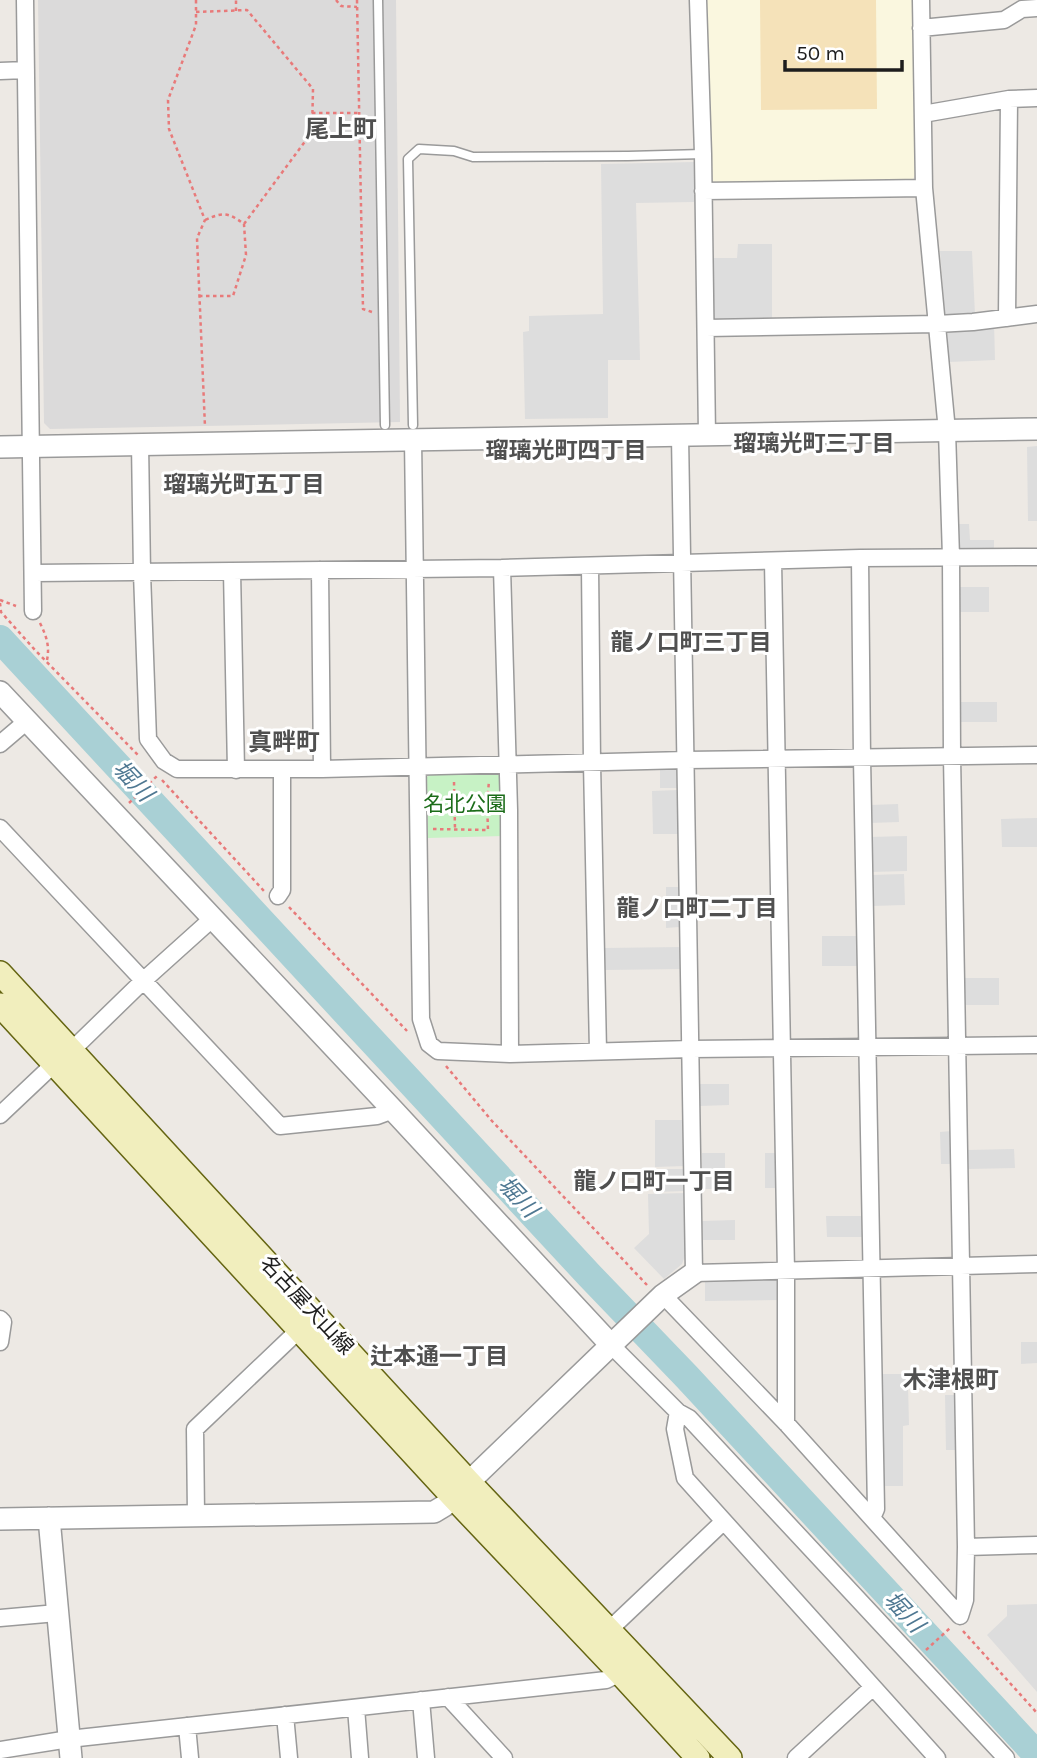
<svg xmlns="http://www.w3.org/2000/svg" width="1037" height="1758" font-family="Karla,'Noto Sans JP',sans-serif">
	<style>
		.residential { fill: #dbdada }
		.education { fill: #faf7df }
		.sand { fill: #f5e2b9 }
		.park { fill: #c7f2c5 }
		.parking { fill: #ddd }
		.lines { fill: none; stroke-linecap: round; stroke-linejoin: round }
		.river { stroke: #a9d0d5; stroke-width: 28 }
		.service-casing { stroke: #9a9a9a; stroke-width: 11 }
		.minor-casing { stroke: #9a9a9a; stroke-width: 19 }
		.tertiary-casing { stroke: #9a9a9a; stroke-width: 24 }
		.secondary-casing { stroke: #656512; stroke-width: 26 }
		.path { stroke: #e87a7a; stroke-width: 2.5; stroke-dasharray: 3.5 3.5; stroke-linecap: butt }
		.service { stroke: #fff; stroke-width: 8 }
		.minor { stroke: #fff; stroke-width: 16 }
		.tertiary { stroke: #fff; stroke-width: 21 }
		.secondary { stroke: #f1eebd; stroke-width: 23 }
		.labels { text-anchor: middle; dominant-baseline: central; stroke-width: 6; stroke-linejoin: round; paint-order: stroke }
		.park-label { font-size: 21px; fill: #1b6c19; stroke: #fff }
		.street-label { font-size: 21px; fill: #1d1d1d; stroke: #fff }
		.neighbourhood-label { font-size: 23px; font-weight: bold; fill: #505050; stroke: #fff }
		.water-label { font-size: 23px; font-style: italic; fill: #4f7892; stroke: #fff }
		.quarter-label { font-size: 24px; font-weight: bold; fill: #505050; stroke: #fff }
	</style>
	<rect width="100%" height="100%" fill="#ede9e4"/>
	<path class="residential" d="M 38,0 L 396,0 L 400,422 L 50,429 L 44,423 Z"/>
	<path class="education" d="M 706,0 L 913,0 L 916,173 L 913,179 L 715,183 L 710,178 Z"/>
	<path class="sand" d="M 760,0 L 876,0 L 877,109 L 761,110 Z"/>
	<path class="park" d="M 435,769 L 497,769 L 502,776 L 503,836 L 428,838 L 427,777 Z"/>
	<path class="parking" d="M 694,162 L 694,202 L 636,203 L 640,360 L 608,360 L 608,418 L 525,419 L 523,332 L 529,331 L 529,316 L 603,314 L 601,164 Z
		M 738,244 L 772,244 L 772,321 L 719,322 L 714,319 L 711,258 L 737,258 Z
		M 940,251 L 972,251 L 975,315 L 951,318 L 945,315 Z
		M 994,322 L 995,360 L 949,362 L 947,331 L 951,327 Z
		M 1037,446 L 1037,521 L 1028,521 L 1027,447 Z
		M 957,524 L 969,524 L 970,540 L 994,540 L 994,549 L 961,550 L 957,545 Z
		M 958,587 L 989,587 L 989,612 L 958,612 Z
		M 960,702 L 997,702 L 997,722 L 960,722 Z
		M 674,767 L 678,771 L 678,788 L 660,788 L 660,768 Z
		M 678,790 L 678,834 L 653,834 L 652,791 Z
		M 898,804 L 899,822 L 870,823 L 870,805 Z
		M 1037,818 L 1037,847 L 1002,847 L 1001,819 Z
		M 907,836 L 907,871 L 871,872 L 870,837 Z
		M 904,874 L 905,905 L 871,906 L 870,875 Z
		M 666,887 L 679,887 L 679,927 L 666,928 Z
		M 822,936 L 861,936 L 861,966 L 822,966 Z
		M 681,947 L 681,969 L 605,970 L 605,948 Z
		M 965,978 L 999,978 L 999,1005 L 965,1005 Z
		M 700,1084 L 729,1084 L 729,1105 L 700,1106 Z
		M 655,1120 L 684,1120 L 685,1166 L 655,1167 Z
		M 952,1131 L 952,1164 L 941,1164 L 940,1132 Z
		M 1014,1149 L 1015,1168 L 968,1169 L 968,1150 Z
		M 702,1153 L 725,1153 L 725,1168 L 730,1169 L 731,1189 L 702,1189 Z
		M 765,1153 L 776,1153 L 777,1188 L 765,1188 Z
		M 655,1169 L 684,1169 L 684,1191 L 656,1192 Z
		M 685,1193 L 686,1253 L 682,1264 L 664,1279 L 634,1248 L 649,1234 L 648,1194 Z
		M 826,1216 L 865,1216 L 865,1237 L 827,1237 Z
		M 735,1220 L 735,1240 L 703,1240 L 702,1221 Z
		M 780,1277 L 780,1300 L 705,1301 L 705,1278 Z
		M 1021,1342 L 1037,1342 L 1037,1363 L 1021,1364 Z
		M 879,1374 L 912,1374 L 912,1385 L 908,1385 L 909,1425 L 903,1426 L 903,1486 L 881,1486 Z
		M 945,1395 L 955,1395 L 956,1450 L 946,1450 Z
		M 1037,1604 L 1037,1692 L 987,1635 L 1007,1616 L 1007,1605 Z"/>
	<g class="lines">
		<path class="river" d="M 0,639 L 589,1275 L 687,1377 L 1037,1755"/>
		<g class="service-casing">
			<path id="service" d="M 378,0 L 385,425
				M 413,425 L 408,159 L 419,149 L 454,151 L 473,157 L 628,156 L 703,154"/>
		</g>
		<g class="minor-casing">
			<path id="minor" d="M 25,0 L 33,611
				M 698,0 L 703,154 L 707,435
				M 921,28 L 1004,20 L 1022,9 L 1037,8
				M 0,71 L 26,70
				M 923,114 L 1009,99 L 1037,98
				M 703,191 L 924,188
				M 1007,318 L 1009,99
				M 706,328 L 937,324 L 973,322 L 1037,314
				M 680,436 L 694,1273 L 1037,1264
				M 413,439 L 421,1019 L 429,1044 L 438,1051 L 510,1054 L 691,1049 L 1037,1045
				M 140,443 L 142,573 L 148,739 L 164,761 L 177,769 L 322,769 L 686,760 L 1037,755
				M 860,558 L 862,758 L 876,1509 L 872,1518
				M 773,561 L 786,1272 L 786,1423
				M 590,566 L 592,763 L 598,1051
				M 502,568 L 509,810 L 510,1054
				M 320,570 L 322,769
				M 232,571 L 236,770
				M 34,573 L 502,568 L 860,558 L 1037,557
				M 0,744 L 27,721
				M 0,828 L 280,1126 L 377,1116 L 393,1110
				M 278,896 L 282,890 L 282,769
				M 0,1115 L 54,1064 L 72,1050 L 144,980 L 213,918
				M 663,1295 L 786,1423 L 960,1616 L 965,1600 L 966,1547 L 952,756 L 951,557 L 947,431 L 924,188 L 921,0
				M 0,1319 L 3,1322 L 0,1342
				M 611,1345 L 678,1412 L 689,1418 L 1006,1758
				M 678,1412 L 675,1429 L 685,1478 L 937,1758
				M 196,1515 L 195,1429 L 300,1329
				M 966,1547 L 1037,1545
				M 0,1618 L 57,1613
				M 609,1630 L 723,1522
				M 448,1697 L 504,1758
				M 421,1700 L 426,1758
				M 356,1708 L 360,1758
				M 285,1715 L 289,1758
				M 187,1726 L 190,1758
				M 0,1750 L 69,1739 L 606,1680 L 620,1673
				M 796,1758 L 873,1687"/>
		</g>
		<g class="tertiary-casing">
			<path id="tertiary" d="M 0,447 L 1037,429
				M 0,692 L 393,1110 L 611,1345
				M 49,1518 L 71,1758
				M 0,1519 L 434,1512 L 444,1506 L 663,1295 L 694,1273"/>
		</g>
		<g class="secondary-casing">
			<path id="secondary" d="M 0,973 L 468,1481 L 730,1758
				M 0,1005 L 453,1497 L 620,1673 L 698,1758"/>
		</g>
		<path class="path" d="M 196,0 L 196,25 L 168,100 L 169,129 L 205,220 L 197,238 L 205,427
			M 336,0 L 341,6 L 357,7
			M 357,0 L 363,309 L 372,312
			M 236,11 L 236,0
			M 196,12 L 247,10 L 313,89 L 312,132 L 244,224 C 228,212 223,212 205,220
			M 312,113 L 358,113
			M 199,296 L 233,296 L 246,255 L 244,224
			M 0,600 L 16,606
			M 0,603 L 1,612 L 35,650 L 140,757
			M 40,623 C 46,635 50,646 47,660
			M 162,780 L 264,891
			M 454,782 L 455,829
			M 129,803 L 157,776
			M 433,808 L 487,803 L 489,781
			M 433,829 L 488,830 L 487,803 L 493,805
			M 289,907 L 407,1031
			M 446,1066 L 492,1121 L 647,1285
			M 963,1631 L 1037,1713
			M 926,1650 L 950,1628"/>
		<use href="#service" class="service"/>
		<use href="#minor" class="minor"/>
		<use href="#tertiary" class="tertiary"/>
		<use href="#secondary" class="secondary"/>
	</g>
	<g class="labels">
		<g class="park-label">
			<text x="465" y="804">名北公園</text>
		</g>
		<g class="street-label">
			<text transform="translate(307 1305) rotate(47)">名古屋犬山線</text>
		</g>
		<g class="neighbourhood-label">
			<text x="814" y="443">瑠璃光町三丁目</text>
			<text x="566" y="450">瑠璃光町四丁目</text>
			<text x="244" y="484">瑠璃光町五丁目</text>
			<text x="691" y="642">龍ノ口町三丁目</text>
			<text x="697" y="908">龍ノ口町二丁目</text>
			<text x="654" y="1181">龍ノ口町一丁目</text>
			<text x="439" y="1356">辻本通一丁目</text>
		</g>
		<g class="water-label">
			<text transform="translate(133 781) rotate(47)">堀川</text>
			<text transform="translate(518 1197) rotate(47)">堀川</text>
			<text transform="translate(904 1612) rotate(47)">堀川</text>
		</g>
		<g class="quarter-label">
			<text x="341" y="129">尾上町</text>
			<text x="284" y="742">真畔町</text>
			<text x="951" y="1380">木津根町</text>
		</g>
	</g>
	<path d="M785 60v10h117v-10" fill="none" stroke="#1d1d1d" stroke-width="3.5"/>
	<text x="796" y="60" font-size="21" fill="#1d1d1d" stroke="#ffffff" stroke-width="5" paint-order="stroke">50 m</text>
</svg>
